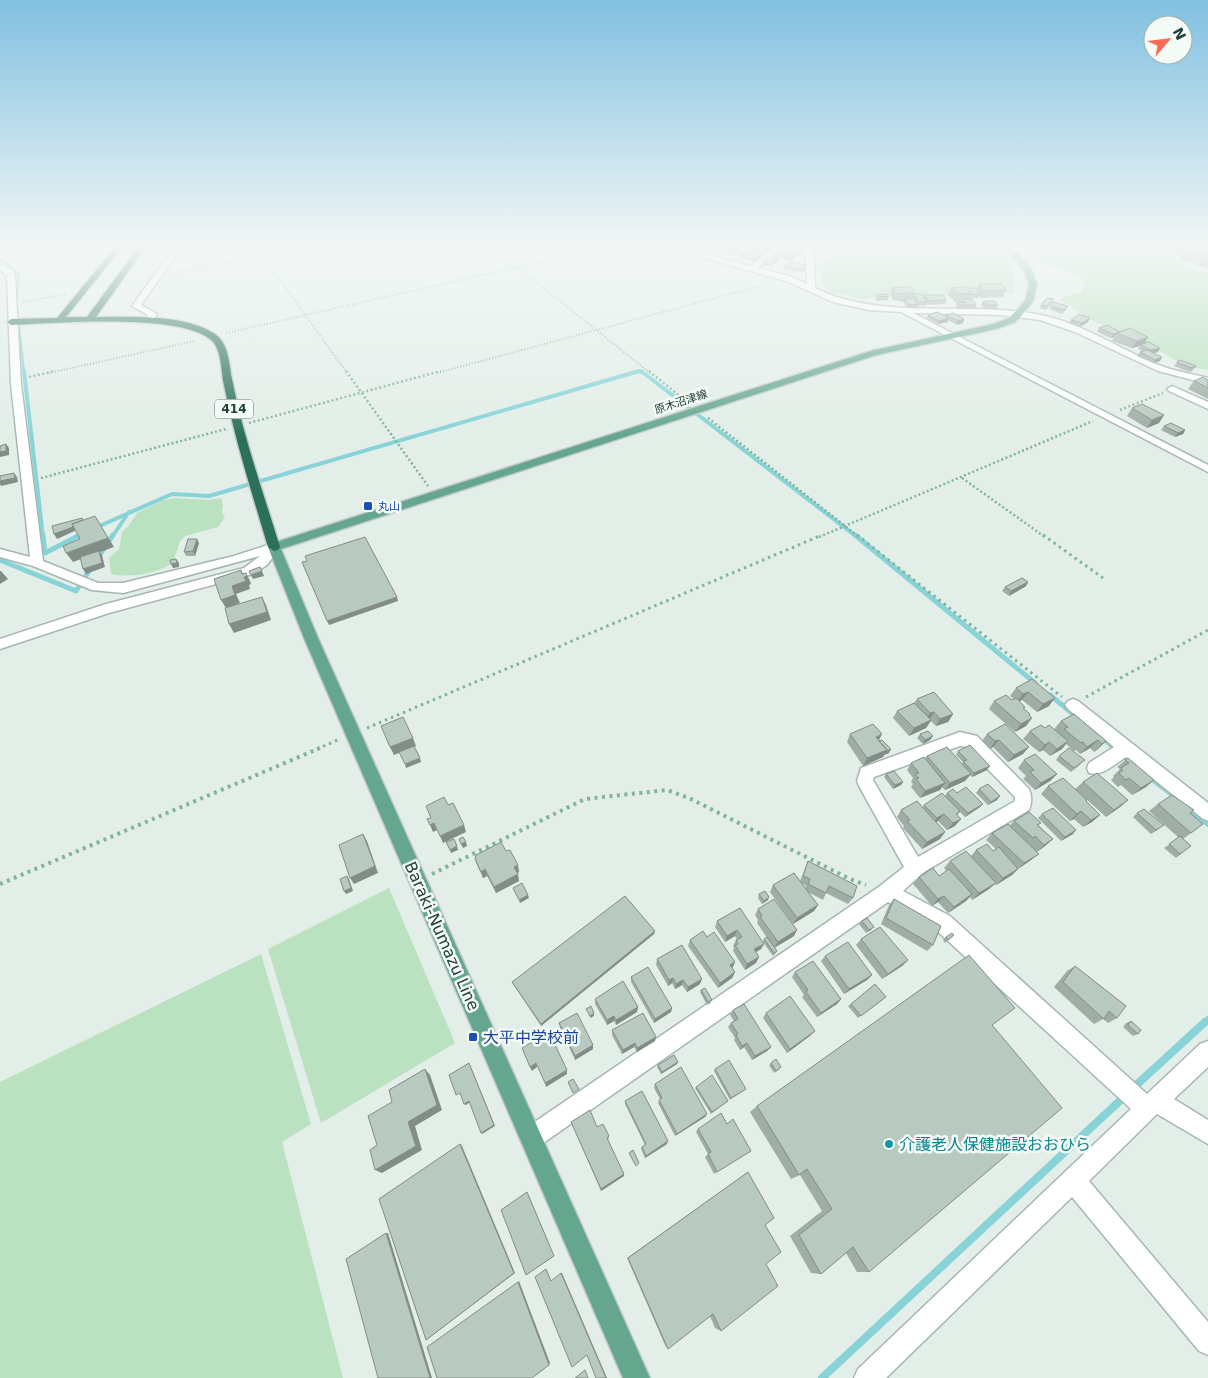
<svg xmlns="http://www.w3.org/2000/svg" width="1208" height="1378" font-family="'DejaVu Sans','Noto Sans JP',sans-serif">
	<style>
		.green { fill: #bae1c0 }
		.lines { fill: none; stroke-linecap: round; stroke-linejoin: round }
		.stream-far4 { stroke: #87d3d7; stroke-width: 2.5 }
		.stream-far3 { stroke: #87d3d7; stroke-width: 4 }
		.stream-far2 { stroke: #87d3d7; stroke-width: 5 }
		.stream-far1 { stroke: #87d3d7; stroke-width: 6 }
		.stream { stroke: #87d3d7; stroke-width: 8 }
		.minor-casing { stroke: #a5b7af; stroke-width: 3 }
		.major-casing { stroke: #c1cac6; stroke-width: 3 }
		.highway-casing { stroke: #c1cac6; stroke-width: 3 }
		.path-far3 { stroke: #81b49e; stroke-width: 2; stroke-dasharray: 1 2; stroke-linecap: butt }
		.path-far2 { stroke: #81b49e; stroke-width: 2.5; stroke-dasharray: 2 2.5; stroke-linecap: butt }
		.path-far1 { stroke: #81b49e; stroke-width: 3; stroke-dasharray: 2.5 4; stroke-linecap: butt }
		.path { stroke: #81b49e; stroke-width: 4; stroke-dasharray: 3 4.5; stroke-linecap: butt }
		.minor { fill: #fff; fill-rule: evenodd }
		.major { fill: #64a78e; fill-rule: evenodd }
		.highway { fill: #2a705a; fill-rule: evenodd }
		.wall { fill: #9eada5; fill-rule: evenodd }
		.shaded-wall { fill: #818d86 }
		.building { fill: #b8c9c0; stroke: #818d86 }
		.transit-dot { fill: #1a4fb4; stroke: #f4faf6; stroke-width: 2 }
		.culture-dot { fill: #0f9aa8; stroke: #f4faf6; stroke-width: 2 }
		.labels { text-anchor: middle; dominant-baseline: central; stroke-width: 5; stroke-linejoin: round; paint-order: stroke }
		.far-street-label { font-size: 11px; fill: #214135; stroke: #f4faf6 }
		.far-transit-label { font-size: 11px; fill: #164399; stroke: #f4faf6; text-anchor: start }
		.shield { fill: #f4faf6; stroke: #60786f; stroke-width: 1 }
		.shield-label { font-size: 12px; font-weight: bold; fill: #214135 }
		.near-street-label { font-size: 16px; fill: #214135; stroke: #f4faf6 }
		.near-transit-label { font-size: 16px; fill: #164399; stroke: #f4faf6; text-anchor: start }
		.near-culture-label { font-size: 16px; fill: #0d838f; stroke: #f4faf6; text-anchor: start }
	</style>
	<rect width="100%" height="100%" fill="#e3eee8"/>
	<path class="green" d="M 842,245 L 993,245 C 1008,261 1019,272 1013,294 L 974,290 L 936,297 L 897,294 L 862,299 L 831,292 L 826,289 L 822,281 L 823,270 L 816,269 L 818,264 L 833,257 L 833,251 Z
		M 1013,245 L 1156,245 L 1169,250 L 1169,255 L 1194,269 L 1208,272 L 1208,370 L 1189,367 L 1177,361 L 1136,338 L 1095,322 L 1061,300 L 1063,297 L 1081,292 L 1085,286 L 1084,280 C 1061,266 1033,264 1013,245 Z
		M 175,498 L 208,500 L 221,498 L 223,506 L 222,512 L 225,517 L 218,527 L 185,536 L 180,541 L 173,563 C 156,574 130,578 111,574 L 109,558 L 119,549 L 122,532 L 129,525 L 137,513 L 164,500 Z
		M 389,888 L 455,1043 L 321,1123 L 268,949 Z
		M 261,954 L 311,1124 L 282,1142 L 343,1378 L 0,1378 L 0,1082 Z"/>
	<g class="lines">
		<path class="stream-far4" d="M 0,259 L 19,274 L 16,302 L 24,373
			M 634,373 L 640,371 L 642,373"/>
		<path class="stream-far3" d="M 24,371 L 43,537
			M 641,371 L 857,537
			M 95,528 L 172,494 L 209,496 L 639,371
			M 78,537 L 83,534
			M 112,537 L 129,512"/>
		<path class="stream-far2" d="M 43,535 L 45,553 L 80,535
			M 855,535 L 1035,683
			M 97,559 L 113,535
			M 0,560 L 76,591 L 91,568
			M 1050,695 L 1116,749"/>
		<path class="stream-far1" d="M 1114,748 L 1132,762
			M 1150,777 L 1177,798
			M 1187,807 L 1208,824
			M 1203,1023 L 1208,1019"/>
		<path class="stream" d="M 1133,1088 L 1205,1022
			M 822,1378 L 1125,1096"/>
		<g class="minor-casing">
			<path id="minor" d="M 14,245 L 26,245 L 0,254 L 0,250 Z
				M 176,245 L 183,245 L 141,305 L 157,314 L 152,322 L 146,322 L 145,320 L 148,315 L 132,306 Z
				M 659,245 L 672,245 L 750,266 L 779,245 L 787,245 L 757,268 L 792,277 L 807,284 L 806,254 L 798,245 L 805,245 L 814,254 L 815,288 C 823,291 831,296 840,298 C 905,317 974,302 1041,315 C 1085,324 1122,351 1164,367 C 1178,372 1193,374 1208,378 L 1208,384 L 1158,371 L 1075,332 L 1040,320 L 1001,315 L 913,313 L 1208,465 L 1208,472 L 901,312 L 869,310 L 833,302 L 786,281 Z
				M 1160,245 C 1176,245 1193,248 1208,256 L 1208,261 L 1193,255 Z
				M 0,265 L 13,271 L 15,276 L 21,384 L 43,561 L 98,583 L 123,583 L 234,556 L 274,543 L 278,544 L 280,547 L 267,565 L 253,574 L 109,613 L 0,649 L 0,639 L 106,604 L 244,568 L 260,556 L 123,593 L 92,590 L 33,566 L 0,557 L 0,549 L 30,557 L 11,384 L 7,276 L 0,270 Z
				M 1172,386 L 1208,402 L 1208,409 L 1169,391 L 1167,389 Z
				M 1073,699 L 1078,701 L 1208,803 L 1208,821 L 1202,818 L 1126,757 C 1116,763 1102,777 1089,773 L 1087,768 L 1089,763 L 1114,747 L 1068,709 L 1065,705 L 1068,701 Z
				M 960,732 L 977,736 L 1029,789 C 1032,796 1032,803 1029,810 L 924,872 L 903,891 L 950,916 L 1147,1094 L 1200,1044 L 1208,1041 L 1208,1067 L 1174,1099 L 1208,1120 L 1208,1144 L 1157,1114 L 1089,1181 L 1208,1322 L 1208,1355 L 1199,1351 L 1072,1197 L 886,1378 L 854,1378 L 858,1369 L 1131,1109 L 936,930 L 888,902 L 539,1146 L 531,1149 L 523,1146 L 520,1138 L 523,1130 L 880,886 L 904,867 L 859,786 L 857,781 L 861,768 ZM 960,746 L 966,747 L 1015,797 L 1015,801 L 918,857 L 873,780 L 874,777 Z"/>
		</g>
		<g class="major-casing">
			<path id="major" d="M 1003,245 L 1010,245 L 1031,268 L 1037,284 L 1033,301 L 1021,316 L 1015,322 L 996,329 L 876,355 L 281,549 L 318,638 L 650,1378 L 623,1378 L 304,638 L 268,547 L 270,544 L 871,351 L 993,324 L 1009,318 L 1015,312 L 1025,301 L 1029,284 L 1024,271 Z"/>
		</g>
		<g class="highway-casing">
			<path id="highway" d="M 117,245 L 124,245 L 66,317 L 87,317 L 140,245 L 147,245 L 96,317 C 131,317 184,314 215,334 C 229,344 229,364 232,379 C 243,436 263,492 280,547 L 278,550 L 274,551 L 268,547 C 252,493 235,440 224,385 C 221,372 222,348 210,339 C 177,313 54,323 11,325 L 7,322 L 11,319 L 57,318 Z"/>
		</g>
		<path class="path-far3" d="M 255,245 L 347,373
			M 490,245 L 650,373
			M 174,273 L 318,245
			M 23,302 L 66,294
			M 226,333 L 616,245
			M 49,373 L 194,341
			M 437,373 L 767,284"/>
		<path class="path-far2" d="M 346,371 L 428,486
			M 649,371 L 687,402
			M 29,377 L 55,371
			M 1120,410 L 1163,393
			M 708,418 L 859,537
			M 249,423 L 441,371
			M 41,478 L 226,429
			M 962,478 L 1045,537
			M 819,537 L 1093,421"/>
		<path class="path-far1" d="M 857,535 L 1062,697
			M 1043,535 L 1103,578
			M 1086,697 L 1208,630
			M 367,728 L 822,535
			M 317,749 L 340,739"/>
		<path class="path" d="M 432,874 L 585,799 L 667,790 L 689,798 L 850,879 L 866,885
			M 0,884 L 320,748"/>
		<use href="#minor" class="minor"/>
		<use href="#major" class="major"/>
		<use href="#highway" class="highway"/>
	</g>
	<path class="wall" d="M 787,245 L 799,245 L 802,248 L 801,253 L 797,256 L 794,256 L 794,259 L 790,261 L 778,258 L 778,261 L 771,266 L 762,266 L 762,262 L 773,256 L 774,253 L 784,253 L 785,249 L 788,247 Z
		M 813,245 L 829,248 L 828,252 L 815,252 L 812,249 Z
		M 1177,245 L 1186,245 L 1183,252 L 1187,245 L 1203,245 L 1202,246 L 1204,248 L 1208,249 L 1208,268 L 1196,265 L 1197,264 L 1179,259 L 1181,255 L 1172,253 Z
		M 720,248 L 739,248 L 739,251 L 732,256 L 720,252 Z
		M 748,248 L 769,249 L 768,252 L 764,255 L 762,255 L 761,257 L 754,262 L 747,260 L 747,258 L 745,259 L 738,259 L 738,255 L 748,250 Z
		M 784,266 L 805,269 L 802,272 L 783,270 Z
		M 979,284 L 1006,290 L 1003,297 L 981,298 L 979,296 L 978,298 L 971,298 L 971,299 L 976,305 L 975,309 L 958,309 L 956,306 L 957,302 L 963,302 L 955,302 L 948,295 L 951,288 L 967,288 L 977,290 Z
		M 892,288 L 914,293 L 913,298 L 914,294 L 924,297 L 924,295 L 946,300 L 945,304 L 927,305 L 926,304 L 925,306 L 918,305 L 917,308 L 907,308 L 904,303 L 904,302 L 893,300 L 890,295 Z
		M 876,295 L 889,296 L 888,300 L 877,301 L 875,298 Z
		M 983,301 L 998,305 L 996,309 L 984,309 L 981,305 Z
		M 1052,303 L 1046,310 L 1039,308 L 1041,305 Z
		M 1051,306 L 1068,306 L 1066,310 L 1062,314 L 1049,309 Z
		M 928,315 L 946,316 L 946,315 L 963,323 L 957,325 L 948,320 L 947,322 L 938,324 L 926,318 Z
		M 1090,318 L 1088,322 L 1080,327 L 1069,323 L 1071,320 Z
		M 1107,325 L 1158,352 L 1153,353 L 1162,357 L 1160,361 L 1153,363 L 1137,356 L 1140,352 L 1142,351 L 1138,349 L 1140,346 L 1132,348 L 1112,341 L 1114,337 L 1111,338 L 1097,332 L 1099,328 Z
		M 1177,362 L 1196,366 L 1193,370 L 1190,372 L 1174,366 Z
		M 1208,380 L 1208,399 L 1188,389 L 1194,381 Z
		M 1132,408 L 1164,415 L 1159,423 L 1147,428 L 1127,416 Z
		M 1164,426 L 1185,430 L 1183,434 L 1175,437 L 1161,430 Z
		M 197,539 L 199,543 L 195,556 L 186,556 L 184,552 Z
		M 1028,582 L 1026,586 L 1009,596 L 1002,591 L 1005,587 Z
		M 1032,679 L 1049,706 L 1037,712 L 1022,700 L 1019,701 L 1025,707 L 1024,709 L 1030,714 L 1029,715 L 1032,718 L 1026,726 L 1015,732 L 989,709 L 994,701 L 1012,700 L 1014,699 L 1010,696 L 1016,688 Z
		M 917,699 L 953,714 L 948,722 L 936,726 L 931,721 L 926,728 L 909,736 L 893,718 L 897,711 L 914,703 Z
		M 1061,721 L 1106,741 L 1098,749 L 1094,752 L 1090,748 L 1080,754 L 1076,750 L 1074,751 L 1066,744 L 1062,749 L 1050,756 L 1043,750 L 1039,752 L 1023,739 L 1030,731 L 1045,728 L 1054,729 Z
		M 1005,724 L 1023,754 L 1008,762 L 993,747 L 990,749 L 982,741 L 987,734 Z
		M 850,734 L 879,740 L 889,753 L 884,755 L 883,757 L 863,766 L 847,742 Z
		M 920,734 L 933,736 L 930,740 L 923,744 L 917,738 Z
		M 958,751 L 987,770 L 972,777 L 970,775 L 965,781 L 945,790 L 942,787 L 940,790 L 920,798 L 911,787 L 913,784 L 911,782 L 913,778 L 907,770 L 911,763 L 925,758 L 927,756 L 962,764 L 963,762 L 956,755 Z
		M 1059,756 L 1081,764 L 1071,772 L 1056,760 Z
		M 1128,758 L 1146,787 L 1132,795 L 1121,785 L 1118,787 L 1111,780 L 1114,777 L 1113,776 L 1120,769 L 1117,767 Z
		M 1024,760 L 1057,774 L 1050,781 L 1035,790 L 1023,779 L 1026,776 L 1018,768 Z
		M 886,774 L 903,782 L 901,785 L 893,789 L 884,777 Z
		M 1083,782 L 1128,800 L 1120,807 L 1106,817 L 1075,789 Z
		M 1048,786 L 1086,802 L 1100,815 L 1092,822 L 1083,827 L 1074,819 L 1070,821 L 1041,794 Z
		M 979,789 L 997,800 L 988,805 L 976,793 Z
		M 947,793 L 957,793 L 980,807 L 965,817 L 960,812 L 957,815 L 955,826 L 947,830 L 938,821 L 936,822 L 945,832 L 940,839 L 922,849 L 903,828 L 904,826 L 897,817 L 901,810 L 922,808 L 924,805 L 945,796 Z
		M 1158,804 L 1190,813 L 1203,824 L 1183,839 L 1191,846 L 1176,858 L 1164,848 L 1179,838 L 1149,811 Z
		M 1137,813 L 1159,829 L 1151,834 L 1133,817 Z
		M 1042,814 L 1073,834 L 1061,841 L 1038,818 Z
		M 1014,821 L 1041,823 L 1038,825 L 1053,839 L 1045,846 L 1037,852 L 1031,860 L 1018,869 L 1012,875 L 996,885 L 995,884 L 989,889 L 972,900 L 970,897 L 966,901 L 948,913 L 938,902 L 932,906 L 913,884 L 919,877 L 939,876 L 947,871 L 944,868 L 950,861 L 971,856 L 976,850 L 993,851 L 996,849 L 986,840 L 992,833 L 1010,825 Z
		M 506,851 L 519,872 L 517,873 L 519,881 L 496,893 L 487,876 L 483,878 L 477,865 L 475,859 Z
		M 808,861 L 853,898 L 848,904 L 826,893 L 823,900 L 808,892 L 818,905 L 814,911 L 793,924 L 770,892 L 773,885 L 800,881 ZM 801,883 L 806,886 L 805,889 Z
		M 759,894 L 768,900 L 762,904 L 758,898 Z
		M 894,899 L 933,945 L 927,951 L 881,924 L 889,905 Z
		M 740,908 L 761,949 L 756,952 L 756,963 L 745,970 L 733,951 L 734,948 L 733,946 L 736,940 L 737,939 L 735,936 L 725,942 L 715,927 L 717,921 Z
		M 758,909 L 794,936 L 774,948 L 757,923 L 758,920 L 755,915 Z
		M 862,921 L 872,930 L 866,933 L 859,924 Z
		M 655,931 L 654,934 L 541,1026 L 513,984 L 512,982 Z
		M 954,935 L 945,943 L 943,940 L 946,937 Z
		M 707,937 L 733,967 L 732,968 L 735,972 L 732,978 L 718,988 L 688,946 L 690,940 Z
		M 764,939 L 777,951 L 775,954 L 773,956 L 763,942 Z
		M 861,939 L 908,960 L 902,966 L 882,979 L 856,945 Z
		M 825,956 L 872,975 L 867,980 L 844,994 L 821,961 Z
		M 657,959 L 700,984 L 687,992 L 682,985 L 675,989 L 672,983 L 668,986 L 656,965 Z
		M 1075,966 L 1117,1018 L 1108,1023 L 1103,1019 L 1094,1024 L 1054,987 L 1067,971 Z
		M 795,972 L 841,999 L 837,1004 L 817,1017 L 802,997 L 804,995 L 792,977 Z
		M 631,977 L 672,1008 L 671,1012 L 654,1023 L 631,982 Z
		M 701,990 L 711,1003 L 707,1005 L 700,992 Z
		M 886,997 L 858,1018 L 848,1006 L 851,1004 Z
		M 595,999 L 638,1007 L 637,1012 L 616,1025 L 614,1021 L 607,1025 L 595,1004 Z
		M 733,1010 L 771,1047 L 767,1051 L 752,1060 L 744,1047 L 740,1050 L 734,1040 L 735,1038 L 728,1027 L 731,1023 L 734,1021 L 730,1015 Z
		M 766,1013 L 811,1035 L 787,1053 L 763,1018 Z
		M 1131,1021 L 1138,1034 L 1133,1036 L 1123,1027 L 1126,1023 Z
		M 559,1023 L 593,1049 L 575,1060 L 560,1028 Z
		M 992,1025 L 869,1272 L 857,1272 L 846,1253 L 821,1274 L 811,1273 L 790,1236 L 822,1211 L 800,1175 L 791,1179 L 750,1112 L 757,1106 Z
		M 612,1030 L 655,1041 L 637,1052 L 634,1047 L 622,1054 L 612,1035 Z
		M 678,1062 L 677,1064 L 661,1074 L 657,1067 L 658,1065 Z
		M 771,1063 L 780,1069 L 774,1073 L 769,1065 Z
		M 715,1069 L 746,1089 L 730,1100 L 714,1071 Z
		M 655,1084 L 707,1114 L 705,1117 L 675,1136 L 658,1103 L 660,1099 L 654,1088 Z
		M 696,1087 L 728,1101 L 711,1114 L 695,1088 Z
		M 625,1101 L 667,1144 L 645,1158 L 641,1149 L 642,1147 L 645,1145 L 625,1104 Z
		M 571,1122 L 597,1127 L 609,1138 L 608,1140 L 624,1176 L 601,1191 Z
		M 727,1124 L 751,1151 L 714,1174 L 705,1157 L 708,1154 L 696,1132 L 698,1129 Z
		M 748,1172 L 765,1225 L 766,1264 L 721,1331 L 715,1328 L 710,1316 L 668,1349 L 665,1345 L 627,1258 Z"/>
	<path class="shaded-wall" d="M 739,248 L 739,251 L 732,256 L 732,252 Z
		M 769,249 L 768,252 L 764,255 L 764,252 Z
		M 801,250 L 801,253 L 797,256 L 797,253 Z
		M 753,251 L 752,255 L 747,257 L 747,258 L 745,259 L 746,256 Z
		M 762,254 L 761,257 L 754,262 L 754,259 Z
		M 795,255 L 794,259 L 790,261 L 791,258 Z
		M 778,258 L 778,261 L 771,266 L 771,263 Z
		M 806,265 L 805,269 L 802,272 L 802,269 Z
		M 949,318 L 947,322 L 938,324 L 939,321 Z
		M 1090,318 L 1088,322 L 1080,327 L 1082,323 Z
		M 964,319 L 963,323 L 957,325 L 958,321 Z
		M 1116,333 L 1114,337 L 1111,338 L 1113,334 Z
		M 1148,337 L 1144,345 L 1132,348 L 1137,341 Z
		M 1160,348 L 1158,352 L 1149,354 L 1151,350 Z
		M 1162,357 L 1160,361 L 1153,363 L 1155,360 Z
		M 1164,415 L 1159,423 L 1147,428 L 1152,420 Z
		M 1185,430 L 1183,434 L 1175,437 L 1178,433 Z
		M 6,444 L 9,448 L 9,455 L 0,457 L 0,452 Z
		M 14,473 L 17,477 L 18,482 L 1,486 L 0,484 L 0,481 Z
		M 95,516 L 114,547 L 100,552 L 102,555 L 105,567 L 86,574 L 83,569 L 99,552 L 73,562 L 66,553 L 108,538 Z
		M 82,518 L 85,523 L 77,530 L 57,539 L 54,534 Z
		M 197,539 L 199,543 L 195,556 L 193,551 Z
		M 176,559 L 179,563 L 179,567 L 173,568 L 171,564 Z
		M 241,570 L 245,577 L 246,573 L 250,581 L 251,584 L 249,585 L 250,589 L 236,594 L 240,603 L 226,608 L 221,600 L 232,586 Z
		M 0,571 L 1,571 L 8,579 L 0,584 Z
		M 262,571 L 264,576 L 253,579 L 251,575 Z
		M 1028,582 L 1026,586 L 1009,596 L 1011,591 Z
		M 262,597 L 266,605 L 271,620 L 234,633 L 229,624 Z
		M 397,597 L 398,601 L 329,625 L 327,621 Z
		M 1028,692 L 1022,700 L 1017,702 L 1023,694 Z
		M 1055,698 L 1049,706 L 1037,712 L 1043,704 Z
		M 934,712 L 930,719 L 925,721 L 930,713 Z
		M 953,714 L 948,722 L 936,726 L 940,719 Z
		M 1032,718 L 1026,726 L 1015,732 L 1021,724 Z
		M 931,720 L 926,728 L 909,736 L 914,728 Z
		M 882,734 L 878,742 L 876,737 Z
		M 933,736 L 930,740 L 923,744 L 925,740 Z
		M 413,738 L 416,746 L 394,755 L 390,747 Z
		M 999,740 L 993,747 L 990,749 L 995,741 Z
		M 1098,740 L 1090,748 L 1080,754 L 1087,747 Z
		M 1068,741 L 1062,749 L 1050,756 L 1057,749 Z
		M 1106,741 L 1098,749 L 1094,752 L 1102,744 Z
		M 1049,742 L 1043,750 L 1039,752 L 1045,745 Z
		M 1029,747 L 1023,754 L 1008,762 L 1014,755 Z
		M 891,749 L 889,753 L 884,755 L 886,751 Z
		M 887,750 L 883,757 L 863,766 L 867,758 Z
		M 420,758 L 421,762 L 406,768 L 405,764 Z
		M 990,766 L 987,770 L 972,777 L 974,773 Z
		M 971,774 L 965,781 L 945,790 L 950,783 Z
		M 1057,774 L 1050,781 L 1035,790 L 1041,783 Z
		M 1154,780 L 1146,787 L 1132,795 L 1141,788 Z
		M 903,782 L 901,785 L 893,789 L 895,785 Z
		M 945,783 L 940,790 L 920,798 L 925,791 Z
		M 1000,796 L 997,800 L 988,805 L 991,802 Z
		M 1128,800 L 1120,807 L 1106,817 L 1114,810 Z
		M 983,804 L 980,807 L 965,817 L 968,813 Z
		M 1081,811 L 1074,819 L 1070,821 L 1077,814 Z
		M 944,814 L 938,821 L 932,825 L 937,818 Z
		M 1100,815 L 1092,822 L 1083,827 L 1091,820 Z
		M 961,819 L 955,826 L 947,830 L 953,823 Z
		M 434,823 L 437,830 L 433,832 L 430,825 Z
		M 464,825 L 466,832 L 443,843 L 440,836 Z
		M 1076,830 L 1073,834 L 1061,841 L 1065,837 Z
		M 945,832 L 940,839 L 922,849 L 927,842 Z
		M 363,834 L 367,841 L 378,873 L 354,884 L 350,878 Z
		M 1053,839 L 1045,846 L 1037,852 L 1044,845 Z
		M 466,842 L 467,846 L 463,848 L 461,844 Z
		M 457,846 L 458,850 L 451,853 L 450,850 Z
		M 1039,854 L 1031,860 L 1018,869 L 1012,875 L 996,885 L 1003,878 L 1017,870 L 1024,863 Z
		M 518,865 L 519,872 L 515,874 L 514,867 Z
		M 485,869 L 487,876 L 483,878 L 481,872 Z
		M 518,874 L 519,881 L 496,893 L 494,887 Z
		M 347,876 L 349,879 L 353,891 L 346,894 L 344,891 Z
		M 996,883 L 989,889 L 972,900 L 979,893 Z
		M 972,894 L 966,901 L 948,913 L 954,907 Z
		M 528,895 L 529,898 L 520,903 L 519,900 Z
		M 944,896 L 938,902 L 932,906 L 938,899 Z
		M 769,897 L 768,900 L 762,904 L 764,901 Z
		M 818,905 L 814,911 L 793,924 L 797,918 Z
		M 737,930 L 735,936 L 725,942 L 727,936 Z
		M 797,930 L 794,936 L 774,948 L 778,942 Z
		M 655,931 L 654,934 L 541,1026 L 541,1024 Z
		M 764,944 L 761,949 L 751,955 L 754,949 Z
		M 759,957 L 756,963 L 745,970 L 747,964 Z
		M 908,960 L 902,966 L 882,979 L 888,974 Z
		M 735,962 L 733,967 L 728,971 L 730,965 Z
		M 735,972 L 732,978 L 718,988 L 720,983 Z
		M 872,975 L 867,980 L 844,994 L 849,989 Z
		M 673,978 L 672,983 L 668,986 L 669,980 Z
		M 702,979 L 700,984 L 687,992 L 688,987 Z
		M 683,980 L 682,985 L 675,989 L 676,984 Z
		M 841,999 L 837,1004 L 817,1017 L 821,1013 Z
		M 638,1007 L 637,1012 L 616,1025 L 616,1020 Z
		M 672,1008 L 671,1012 L 654,1023 L 655,1019 Z
		M 594,1013 L 594,1016 L 590,1018 L 590,1016 Z
		M 614,1016 L 614,1021 L 607,1025 L 607,1020 Z
		M 815,1031 L 811,1035 L 787,1053 L 790,1049 Z
		M 656,1037 L 655,1041 L 637,1052 L 637,1048 Z
		M 635,1043 L 634,1047 L 622,1054 L 623,1050 Z
		M 747,1043 L 744,1047 L 740,1050 L 742,1046 Z
		M 593,1045 L 593,1049 L 575,1060 L 575,1056 Z
		M 771,1047 L 767,1051 L 752,1060 L 755,1056 Z
		M 678,1062 L 677,1064 L 661,1074 L 662,1072 Z
		M 469,1063 L 495,1126 L 482,1134 L 481,1133 Z
		M 536,1063 L 537,1067 L 532,1071 L 530,1067 Z
		M 425,1069 L 430,1075 L 442,1110 L 415,1126 L 422,1150 L 382,1173 L 375,1170 L 408,1122 Z
		M 567,1070 L 567,1074 L 546,1087 L 545,1083 Z
		M 469,1101 L 470,1102 L 466,1105 L 464,1104 Z
		M 707,1114 L 705,1117 L 675,1136 L 677,1134 Z
		M 668,1141 L 667,1144 L 645,1158 L 646,1156 Z
		M 460,1144 L 462,1146 L 515,1273 L 426,1340 Z
		M 624,1174 L 624,1176 L 601,1191 L 601,1189 Z
		M 527,1192 L 554,1256 L 526,1275 Z
		M 386,1233 L 388,1233 L 432,1378 L 430,1378 Z
		M 561,1273 L 562,1273 L 607,1378 L 606,1378 Z
		M 519,1281 L 550,1363 L 549,1365 L 518,1282 Z"/>
	<path class="building" d="M 725,245 L 730,245 L 739,248 L 732,252 L 720,248 Z
		M 751,245 L 754,245 L 769,249 L 764,252 L 748,248 Z
		M 791,245 L 799,245 L 802,248 L 792,246 Z
		M 813,245 L 827,245 L 829,248 L 815,249 Z
		M 1187,245 L 1201,245 L 1204,248 L 1208,249 L 1208,256 L 1202,255 L 1203,253 L 1185,248 Z
		M 789,247 L 801,250 L 797,253 L 785,249 Z
		M 747,250 L 753,251 L 746,256 L 738,255 Z
		M 777,251 L 795,255 L 791,258 L 774,253 Z
		M 755,252 L 762,254 L 754,259 L 747,257 Z
		M 771,256 L 778,258 L 771,263 L 762,262 Z
		M 793,262 L 806,265 L 802,269 L 784,266 L 787,264 L 790,264 Z
		M 979,284 L 1002,284 L 1006,290 L 983,291 Z
		M 911,287 L 914,293 L 908,293 L 909,294 L 895,293 L 892,288 Z
		M 966,287 L 972,294 L 958,294 L 951,288 Z
		M 967,288 L 976,288 L 980,295 L 972,294 Z
		M 887,294 L 889,296 L 878,297 L 876,295 Z
		M 914,294 L 922,294 L 927,302 L 919,302 Z
		M 924,295 L 943,295 L 946,300 L 928,301 Z
		M 914,298 L 918,305 L 908,304 L 905,299 Z
		M 1047,298 L 1054,299 L 1047,306 L 1041,305 Z
		M 964,299 L 972,299 L 976,305 L 959,305 L 957,302 L 966,303 Z
		M 983,301 L 995,301 L 998,305 L 986,305 Z
		M 1053,302 L 1068,306 L 1064,310 L 1051,306 Z
		M 937,312 L 949,318 L 939,321 L 928,315 Z
		M 953,313 L 964,319 L 958,321 L 946,315 Z
		M 1079,314 L 1090,318 L 1082,323 L 1071,320 Z
		M 1107,325 L 1120,332 L 1113,334 L 1099,328 Z
		M 1130,328 L 1148,337 L 1137,341 L 1116,333 Z
		M 1149,342 L 1160,348 L 1151,350 L 1140,345 Z
		M 1147,350 L 1162,357 L 1155,360 L 1140,352 Z
		M 1180,360 L 1196,366 L 1192,368 L 1177,362 Z
		M 1203,377 L 1208,380 L 1208,388 L 1194,381 Z
		M 1142,404 L 1164,415 L 1152,420 L 1132,408 Z
		M 1171,423 L 1185,430 L 1178,433 L 1164,426 Z
		M 6,444 L 6,451 L 0,452 L 0,446 Z
		M 14,473 L 15,478 L 0,481 L 0,476 Z
		M 95,516 L 108,538 L 66,553 L 63,546 L 80,539 L 72,524 Z
		M 82,518 L 83,520 L 72,524 L 73,527 L 54,534 L 52,526 Z
		M 365,537 L 397,597 L 327,621 L 302,562 L 307,561 L 305,556 Z
		M 188,539 L 197,539 L 193,551 L 184,552 Z
		M 99,551 L 102,563 L 83,569 L 80,557 Z
		M 176,559 L 177,563 L 171,564 L 170,560 Z
		M 260,567 L 262,571 L 251,575 L 249,571 Z
		M 241,570 L 242,574 L 246,573 L 247,576 L 244,577 L 246,581 L 232,586 L 235,595 L 221,600 L 214,579 Z
		M 1022,578 L 1028,582 L 1011,591 L 1005,587 Z
		M 262,597 L 267,612 L 229,624 L 225,608 Z
		M 1032,679 L 1055,698 L 1043,704 L 1028,692 L 1023,694 L 1016,688 Z
		M 934,692 L 953,714 L 940,719 L 934,712 L 930,713 L 917,699 Z
		M 1006,695 L 1012,700 L 1016,698 L 1025,707 L 1023,708 L 1030,714 L 1029,715 L 1032,718 L 1021,724 L 994,701 Z
		M 914,703 L 931,720 L 914,728 L 897,711 Z
		M 1074,714 L 1106,741 L 1102,744 L 1098,740 L 1087,747 L 1083,742 L 1081,743 L 1064,729 L 1068,727 L 1061,721 Z
		M 403,717 L 413,738 L 390,747 L 381,726 Z
		M 873,724 L 882,734 L 876,737 L 887,750 L 867,758 L 850,734 Z
		M 1005,724 L 1029,747 L 1014,755 L 999,740 L 995,741 L 987,734 Z
		M 1041,725 L 1045,728 L 1049,725 L 1068,741 L 1057,749 L 1049,742 L 1045,745 L 1030,731 Z
		M 928,731 L 933,736 L 925,740 L 920,734 Z
		M 882,740 L 891,749 L 886,751 L 887,750 L 879,741 Z
		M 970,745 L 990,766 L 974,773 L 963,761 L 967,760 L 958,751 Z
		M 414,746 L 420,758 L 405,764 L 399,752 Z
		M 947,747 L 971,774 L 950,783 L 927,756 Z
		M 1069,748 L 1085,760 L 1074,768 L 1059,756 Z
		M 1035,754 L 1057,774 L 1041,783 L 1030,772 L 1034,770 L 1024,760 Z
		M 924,757 L 945,783 L 925,791 L 916,779 L 919,778 L 915,774 L 919,773 L 911,763 Z
		M 1128,758 L 1154,780 L 1141,788 L 1129,778 L 1126,780 L 1119,773 L 1123,770 L 1121,768 L 1129,763 L 1125,760 Z
		M 894,771 L 903,782 L 895,785 L 886,774 Z
		M 1097,773 L 1128,800 L 1114,810 L 1083,782 Z
		M 1063,778 L 1087,800 L 1086,801 L 1100,815 L 1091,820 L 1081,811 L 1077,814 L 1048,786 Z
		M 988,784 L 1000,796 L 991,802 L 979,789 Z
		M 966,787 L 983,804 L 968,813 L 947,793 L 953,789 L 957,793 Z
		M 942,793 L 960,811 L 956,814 L 961,819 L 953,823 L 944,814 L 937,818 L 924,805 Z
		M 1172,795 L 1194,810 L 1190,813 L 1203,824 L 1191,833 L 1158,804 Z
		M 444,797 L 448,805 L 453,803 L 464,825 L 440,836 L 434,823 L 430,825 L 427,819 L 431,818 L 426,806 Z
		M 917,801 L 945,832 L 927,842 L 907,821 L 910,820 L 901,810 Z
		M 1053,808 L 1076,830 L 1065,837 L 1042,814 Z
		M 1144,809 L 1164,825 L 1156,830 L 1137,813 Z
		M 1029,812 L 1041,823 L 1037,825 L 1053,839 L 1044,845 L 1035,836 L 1033,838 L 1014,821 Z
		M 1008,824 L 1039,854 L 1024,863 L 992,833 Z
		M 363,834 L 375,866 L 350,878 L 339,845 Z
		M 1180,836 L 1191,846 L 1180,854 L 1169,844 Z
		M 463,837 L 466,842 L 461,844 L 459,839 Z
		M 454,839 L 457,846 L 450,850 L 446,842 Z
		M 501,842 L 506,851 L 510,850 L 518,865 L 514,867 L 518,874 L 494,887 L 485,869 L 481,872 L 475,859 L 476,855 Z
		M 987,844 L 993,851 L 999,847 L 1018,869 L 1003,878 L 976,850 Z
		M 966,851 L 996,883 L 979,893 L 950,861 Z
		M 808,861 L 857,886 L 853,898 L 829,886 L 826,893 L 808,884 L 810,879 L 803,876 Z
		M 933,868 L 939,876 L 949,869 L 972,894 L 954,907 L 944,896 L 938,899 L 919,877 Z
		M 794,873 L 818,905 L 797,918 L 773,885 Z
		M 347,876 L 351,888 L 344,891 L 340,879 Z
		M 522,883 L 528,895 L 519,900 L 513,888 Z
		M 765,891 L 769,897 L 764,901 L 759,894 Z
		M 625,896 L 655,931 L 541,1024 L 512,982 Z
		M 774,899 L 797,930 L 778,942 L 760,917 L 762,916 L 758,909 Z
		M 894,899 L 941,926 L 933,945 L 886,918 Z
		M 740,908 L 764,944 L 754,949 L 759,957 L 747,964 L 735,945 L 738,944 L 736,940 L 742,937 L 737,930 L 727,936 L 717,921 Z
		M 867,918 L 874,927 L 869,930 L 862,921 Z
		M 880,927 L 908,960 L 888,974 L 861,939 Z
		M 703,931 L 707,937 L 714,932 L 735,962 L 730,965 L 735,972 L 720,983 L 690,940 Z
		M 952,933 L 954,935 L 948,940 L 946,937 Z
		M 767,937 L 777,951 L 774,953 L 764,939 Z
		M 848,942 L 872,975 L 849,989 L 825,956 Z
		M 682,945 L 702,979 L 688,987 L 683,980 L 676,984 L 673,978 L 669,980 L 657,959 Z
		M 969,955 L 1015,1008 L 992,1025 L 1062,1108 L 869,1272 L 853,1247 L 821,1274 L 799,1235 L 832,1209 L 807,1169 L 799,1175 L 757,1106 Z
		M 813,961 L 841,999 L 821,1013 L 806,992 L 808,990 L 795,972 Z
		M 1075,966 L 1126,1006 L 1117,1018 L 1109,1011 L 1104,1019 L 1063,982 Z
		M 648,967 L 672,1008 L 655,1019 L 631,977 Z
		M 623,981 L 638,1007 L 616,1020 L 614,1016 L 607,1020 L 595,999 Z
		M 875,984 L 886,997 L 861,1016 L 851,1004 Z
		M 705,988 L 712,1000 L 708,1002 L 701,990 Z
		M 790,996 L 815,1031 L 790,1049 L 766,1013 Z
		M 744,1004 L 771,1047 L 755,1056 L 747,1043 L 742,1046 L 736,1035 L 738,1034 L 731,1023 L 738,1019 L 733,1010 Z
		M 591,1006 L 594,1013 L 590,1016 L 586,1009 Z
		M 577,1013 L 593,1045 L 575,1056 L 559,1023 Z
		M 643,1013 L 656,1037 L 637,1048 L 635,1043 L 623,1050 L 612,1030 Z
		M 1131,1021 L 1141,1030 L 1138,1034 L 1128,1025 Z
		M 549,1032 L 567,1070 L 545,1083 L 536,1063 L 530,1067 L 522,1048 Z
		M 674,1055 L 678,1062 L 662,1072 L 658,1065 Z
		M 776,1059 L 781,1067 L 776,1071 L 771,1063 Z
		M 729,1060 L 746,1089 L 731,1098 L 715,1069 Z
		M 469,1063 L 494,1125 L 481,1133 L 469,1101 L 464,1104 L 460,1093 L 456,1095 L 449,1075 Z
		M 681,1067 L 707,1114 L 677,1134 L 659,1100 L 662,1098 L 655,1084 Z
		M 425,1069 L 437,1105 L 408,1122 L 416,1146 L 375,1170 L 370,1150 L 377,1145 L 368,1116 L 392,1102 L 389,1090 Z
		M 712,1075 L 728,1101 L 712,1112 L 696,1087 Z
		M 573,1079 L 579,1089 L 573,1093 L 568,1082 Z
		M 642,1091 L 668,1141 L 646,1156 L 642,1147 L 646,1144 L 625,1101 Z
		M 590,1110 L 597,1127 L 603,1124 L 609,1136 L 607,1138 L 624,1174 L 601,1189 L 571,1122 Z
		M 721,1113 L 727,1124 L 733,1119 L 751,1151 L 717,1172 L 708,1154 L 711,1152 L 698,1129 Z
		M 460,1144 L 514,1273 L 426,1340 L 379,1199 Z
		M 633,1150 L 639,1163 L 636,1166 L 629,1153 Z
		M 748,1172 L 774,1218 L 765,1225 L 781,1252 L 766,1264 L 778,1286 L 721,1331 L 713,1314 L 668,1349 L 628,1258 Z
		M 527,1192 L 554,1256 L 526,1275 L 501,1210 Z
		M 386,1233 L 430,1378 L 378,1378 L 346,1259 Z
		M 546,1269 L 551,1281 L 561,1273 L 606,1378 L 596,1378 L 587,1355 L 572,1367 L 535,1277 Z
		M 518,1282 L 549,1365 L 532,1378 L 437,1378 L 427,1347 Z
		M 585,1370 L 588,1378 L 575,1378 Z"/>
	<linearGradient id="sky" x2="0" y2="1"><stop stop-color="#81c0e1"/><stop offset="0.56" stop-color="#f2f7f5"/><stop offset="1" stop-color="#f2f7f5" stop-opacity="0"/></linearGradient>
	<rect width="1208" height="438" fill="url(#sky)"/>
	<g class="transit-dot">
		<rect x="363" y="501" width="10" height="10" rx="2.5"/>
		<rect x="468" y="1032" width="10" height="10" rx="2.5"/>
	</g>
	<circle class="culture-dot" cx="889" cy="1144" r="5"/>
	<g class="labels">
		<g class="far-street-label">
			<text transform="translate(681 402) rotate(-18)">原木沼津線</text>
		</g>
		<g class="far-transit-label">
			<text x="378" y="506">丸山</text>
		</g>
		<rect class="shield" x="215" y="399.5" width="38" height="19" rx="4"/>
		<g class="shield-label">
			<text x="234" y="409">414</text>
		</g>
		<g class="near-street-label">
			<text transform="translate(442 936) rotate(66)">Baraki-Numazu Line</text>
		</g>
		<g class="near-transit-label">
			<text x="483" y="1037">大平中学校前</text>
		</g>
		<g class="near-culture-label">
			<text x="899" y="1144">介護老人保健施設おおひら</text>
		</g>
	</g>
	<g transform="translate(1168 40) rotate(62)"><circle r="24" fill="#f4faf6" stroke="#a0b0a9"/>
	<path d="M0-4L9 19L0 12L-9 19Z" fill="#fd6952"/>
	<text y="-8" font-size="14" font-weight="bold" text-anchor="middle" fill="#214135">N</text>
	</g>
</svg>
